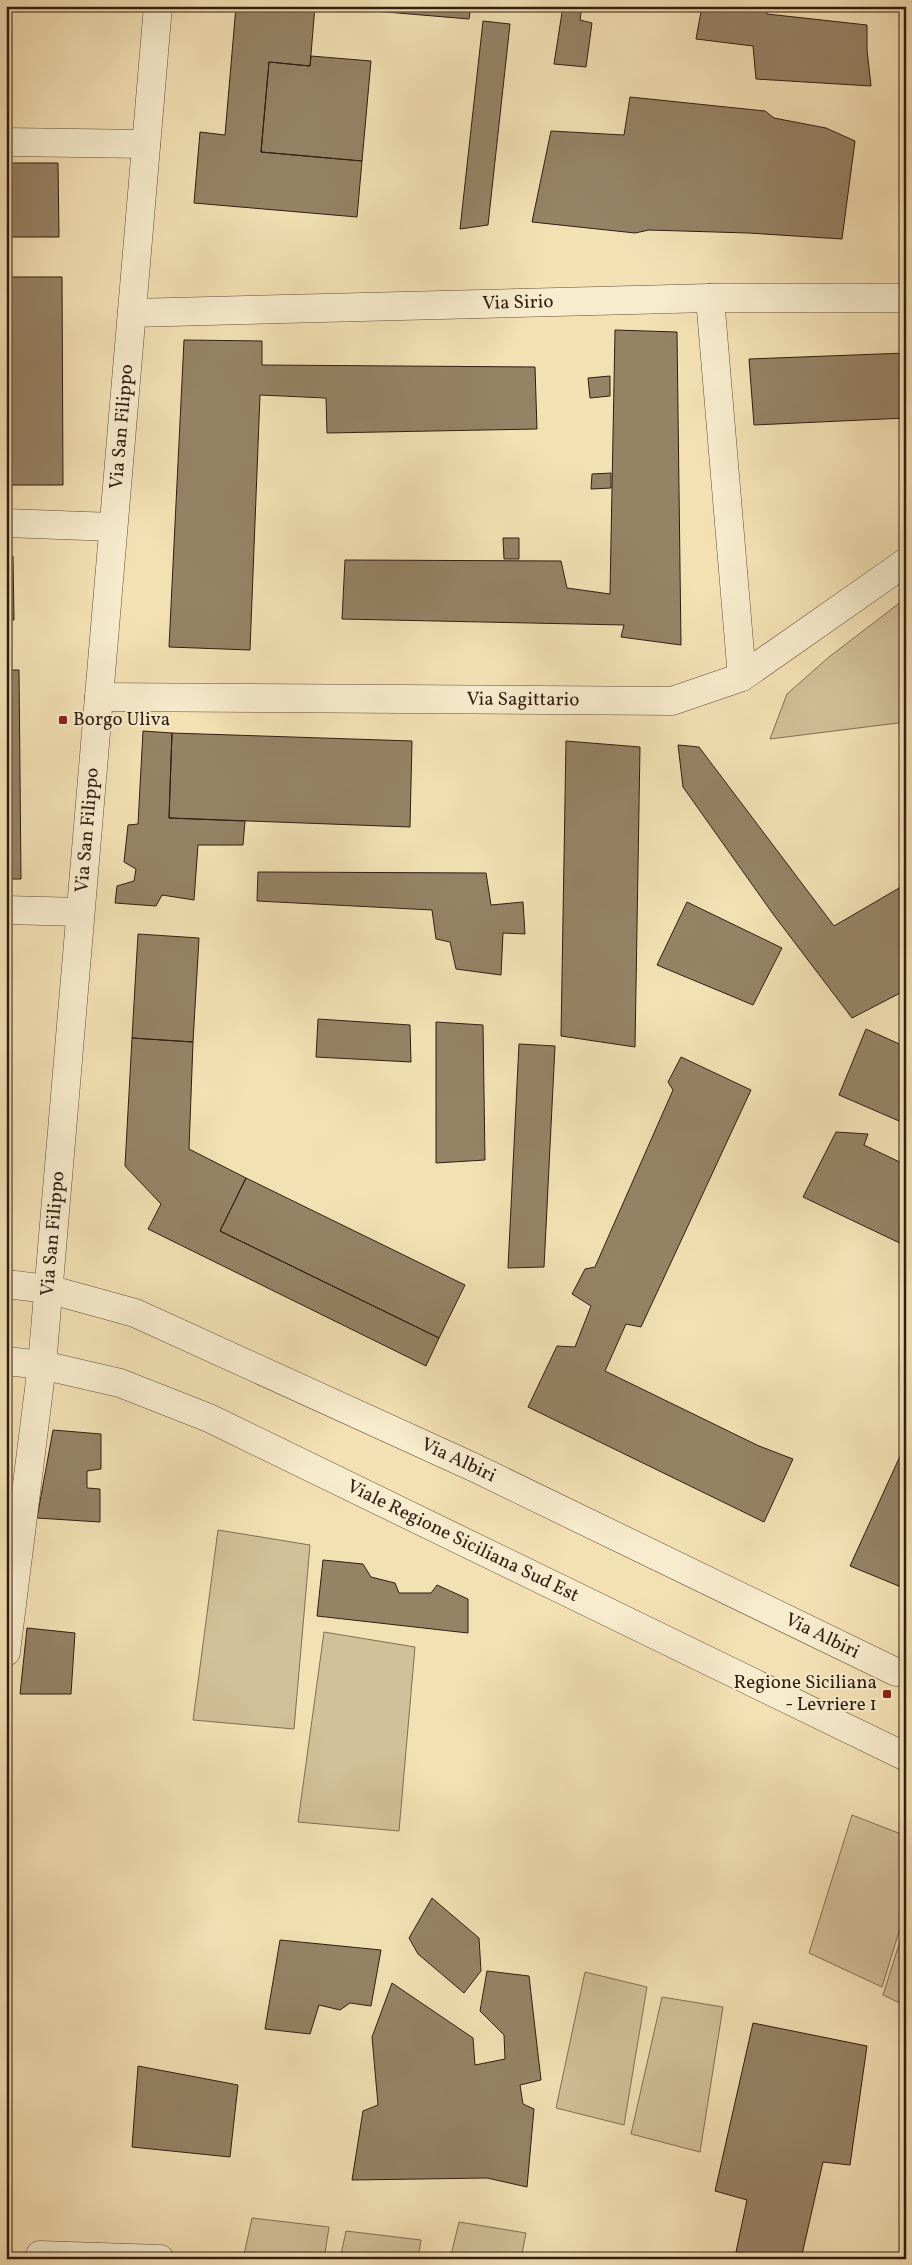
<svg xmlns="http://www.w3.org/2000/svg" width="912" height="2265" font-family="Vollkorn,serif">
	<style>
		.green { fill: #d2c098; stroke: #826e55 }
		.building { fill: #968366; stroke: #311d12 }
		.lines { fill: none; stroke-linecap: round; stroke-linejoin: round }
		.minor-casing { stroke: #624e3a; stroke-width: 29 }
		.minor { stroke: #f7ecce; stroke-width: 28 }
		.poi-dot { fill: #8f2418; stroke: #f7ecce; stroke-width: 2 }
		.labels { text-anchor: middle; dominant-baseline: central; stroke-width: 4; stroke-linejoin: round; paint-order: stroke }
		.street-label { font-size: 19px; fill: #311d12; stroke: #f7ecce }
		.poi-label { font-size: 19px; fill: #311d12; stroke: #f7ecce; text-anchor: start }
	</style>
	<rect width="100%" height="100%" fill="#f3e1b4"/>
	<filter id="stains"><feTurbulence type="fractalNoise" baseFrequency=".004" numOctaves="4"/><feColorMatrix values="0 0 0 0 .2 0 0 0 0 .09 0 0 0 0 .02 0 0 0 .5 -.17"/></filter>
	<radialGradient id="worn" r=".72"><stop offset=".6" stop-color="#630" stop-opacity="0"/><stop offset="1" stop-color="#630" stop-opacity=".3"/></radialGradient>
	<path class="green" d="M 906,598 L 906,722 L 770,739 L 787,694 L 829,657 Z
		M 218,1530 L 310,1545 L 294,1729 L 193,1720 Z
		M 324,1632 L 415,1647 L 399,1831 L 298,1822 Z
		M 852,1815 L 906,1836 L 906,1909 L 882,1987 L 809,1953 Z
		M 906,1922 L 906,2006 L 883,1995 Z
		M 585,1972 L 647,1987 L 624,2125 L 556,2108 Z
		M 662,1997 L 723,2007 L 700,2152 L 631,2134 Z
		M 252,2218 L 329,2227 L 324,2259 L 243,2259 Z
		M 459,2222 L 526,2233 L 521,2259 L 450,2259 Z
		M 346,2231 L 421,2240 L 418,2259 L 340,2259 Z"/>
	<path class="building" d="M 236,6 L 315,6 L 310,66 L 269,62 L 261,152 L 362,161 L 357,217 L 194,203 L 200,132 L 225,135 Z
		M 315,6 L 471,6 L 469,19 Z
		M 563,6 L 582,6 L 580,20 L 592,23 L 586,67 L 554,64 Z
		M 702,6 L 766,6 L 767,14 L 867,25 L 867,50 L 871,86 L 756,79 L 753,46 L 696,39 Z
		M 483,21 L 510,24 L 488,225 L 460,229 Z
		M 311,56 L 371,61 L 362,161 L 261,152 L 269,62 L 310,66 Z
		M 630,97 L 765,111 L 774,118 L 826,128 L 855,141 L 842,239 L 748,233 L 649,230 L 635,233 L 532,222 L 551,131 L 624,135 Z
		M 6,163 L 58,163 L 59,237 L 6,237 Z
		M 6,277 L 62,277 L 63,485 L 6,485 Z
		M 615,330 L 677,332 L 681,645 L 621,637 L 624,625 L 342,619 L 345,560 L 561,561 L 567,588 L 610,594 Z
		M 184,340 L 262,341 L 262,365 L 535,367 L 537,429 L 327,433 L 326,398 L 260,395 L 250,650 L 169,647 Z
		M 906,353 L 906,418 L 754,425 L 749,359 Z
		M 610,376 L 610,396 L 590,398 L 588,378 Z
		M 611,473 L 611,488 L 591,489 L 592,474 Z
		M 503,538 L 519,538 L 519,559 L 504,559 Z
		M 6,556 L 13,556 L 14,620 L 6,620 Z
		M 6,670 L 19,670 L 21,879 L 6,879 Z
		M 143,731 L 172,733 L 169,818 L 245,821 L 243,845 L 198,845 L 194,900 L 162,895 L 156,906 L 115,903 L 117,886 L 134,881 L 136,869 L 124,862 L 128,825 L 138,824 Z
		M 172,733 L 412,741 L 410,827 L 169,818 Z
		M 566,741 L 640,747 L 635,1047 L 561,1036 Z
		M 678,745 L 699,747 L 834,926 L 906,884 L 906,990 L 852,1018 L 773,914 L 683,787 Z
		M 258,872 L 486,873 L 491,905 L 523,902 L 525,934 L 503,933 L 501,975 L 456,969 L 450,942 L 436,939 L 432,910 L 257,901 Z
		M 687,902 L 782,948 L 753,1005 L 657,965 Z
		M 138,934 L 199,938 L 193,1042 L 132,1038 Z
		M 318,1019 L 410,1025 L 411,1062 L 316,1057 Z
		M 436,1022 L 483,1025 L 485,1160 L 436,1163 Z
		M 866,1029 L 906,1047 L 906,1124 L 839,1095 Z
		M 132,1038 L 193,1042 L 189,1149 L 246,1178 L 220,1231 L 439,1338 L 426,1366 L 148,1229 L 161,1204 L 125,1166 Z
		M 519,1044 L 555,1046 L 544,1267 L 508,1268 Z
		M 681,1057 L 751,1090 L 641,1327 L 626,1324 L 605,1371 L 759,1446 L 793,1459 L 764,1522 L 528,1407 L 557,1346 L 575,1347 L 591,1306 L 572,1294 L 585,1269 L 595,1267 L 673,1090 L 668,1082 Z
		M 836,1132 L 868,1134 L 864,1145 L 906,1165 L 906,1246 L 803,1197 Z
		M 246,1178 L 465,1285 L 439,1338 L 220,1231 Z
		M 53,1430 L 101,1434 L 101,1469 L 87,1471 L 87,1488 L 100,1489 L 100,1522 L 37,1518 Z
		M 906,1443 L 906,1589 L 850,1566 Z
		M 323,1560 L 363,1564 L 371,1577 L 395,1583 L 399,1593 L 431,1593 L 437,1585 L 468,1599 L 468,1633 L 317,1616 Z
		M 27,1628 L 75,1633 L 71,1694 L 20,1694 Z
		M 432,1898 L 479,1938 L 481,1971 L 464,1993 L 418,1954 L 409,1938 Z
		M 280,1940 L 381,1950 L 371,2006 L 350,2003 L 340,2010 L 319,2005 L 310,2034 L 265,2029 Z
		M 487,1971 L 529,1976 L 541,2080 L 520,2085 L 523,2104 L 534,2109 L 527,2187 L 487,2178 L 352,2180 L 363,2111 L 378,2105 L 372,2037 L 392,1983 L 473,2038 L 475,2065 L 505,2059 L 504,2035 L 480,2011 Z
		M 753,2023 L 867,2046 L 850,2165 L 823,2162 L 801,2259 L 780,2259 L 736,2252 L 747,2200 L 715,2191 Z
		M 138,2066 L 238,2085 L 230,2157 L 132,2147 Z"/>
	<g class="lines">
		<g class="minor-casing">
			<g id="minor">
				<path d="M 6,142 L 146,144"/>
				<path d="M 710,298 L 742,677"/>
				<path id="s1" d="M 132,313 L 710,298 L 906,298"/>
				<path d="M 6,523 L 113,527"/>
				<path id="s2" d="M 99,697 L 672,701 L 742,677 L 906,562"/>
				<path d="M 6,910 L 80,912"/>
				<path id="s3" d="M 6,1284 L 48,1289 L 135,1313 L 473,1467 L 896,1672"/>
				<path id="s4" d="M 6,1361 L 42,1365 L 120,1383 L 209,1418 L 906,1757"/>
				<path id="s5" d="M 6,1652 L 42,1365 L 158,6"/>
				<path d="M 40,2259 L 40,2255 L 160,2259"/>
			</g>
		</g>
		<use href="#minor" class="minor"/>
	</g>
	<g class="poi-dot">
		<rect x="58" y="715" width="10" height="10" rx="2.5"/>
		<rect x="882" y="1689" width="10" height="10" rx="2.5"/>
	</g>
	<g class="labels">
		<g class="street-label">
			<text stroke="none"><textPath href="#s1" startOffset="386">Via Sirio</textPath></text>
			<text stroke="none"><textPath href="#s5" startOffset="1231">Via San Filippo</textPath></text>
			<text stroke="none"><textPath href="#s2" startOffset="424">Via Sagittario</textPath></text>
			<text stroke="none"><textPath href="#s5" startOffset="826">Via San Filippo</textPath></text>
			<text stroke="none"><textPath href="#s5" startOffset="421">Via San Filippo</textPath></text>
			<text stroke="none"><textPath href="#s3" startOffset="488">Via Albiri</textPath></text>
			<text stroke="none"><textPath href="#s4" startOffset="494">Viale Regione Siciliana Sud Est</textPath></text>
			<text stroke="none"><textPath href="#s3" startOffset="892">Via Albiri</textPath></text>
		</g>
		<g class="poi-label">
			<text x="73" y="720">Borgo Uliva</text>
			<text x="877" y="1683" text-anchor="end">Regione Siciliana<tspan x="877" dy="22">- Levriere 1</tspan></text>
		</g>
	</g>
	<rect width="912" height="2265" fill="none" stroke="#f3e1b4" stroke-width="25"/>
	<rect x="8" y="8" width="897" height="2250" fill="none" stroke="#311d12" stroke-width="2.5"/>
	<rect x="12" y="12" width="887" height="2240" fill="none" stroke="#311d12"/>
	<rect width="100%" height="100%" filter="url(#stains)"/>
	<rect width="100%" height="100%" fill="url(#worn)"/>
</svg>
